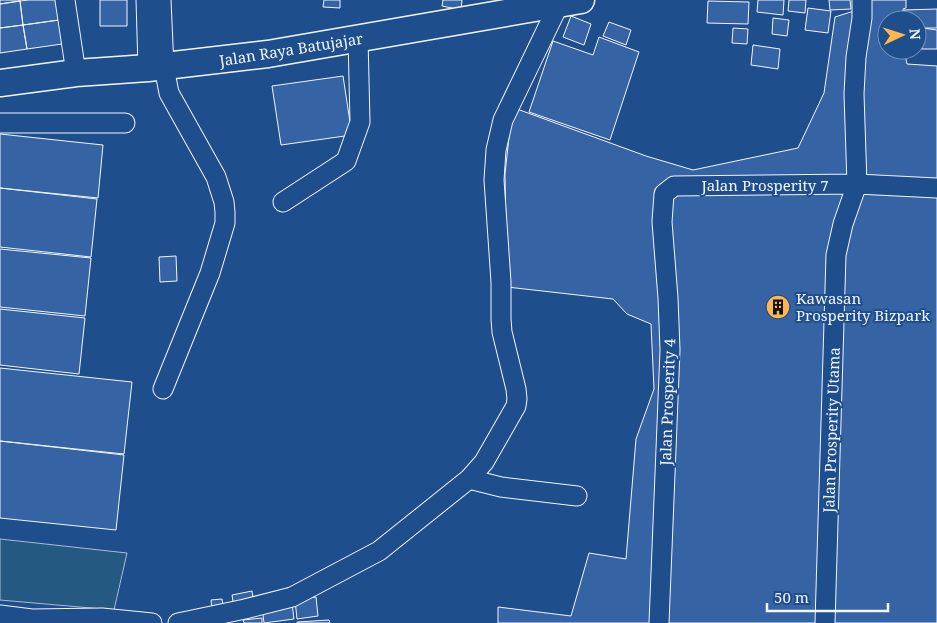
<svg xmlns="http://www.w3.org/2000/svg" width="937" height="623" font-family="'Noto Serif',serif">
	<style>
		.green { fill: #245a82; stroke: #a8bbd7 }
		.building { fill: #3563a3; stroke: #f2f6ff }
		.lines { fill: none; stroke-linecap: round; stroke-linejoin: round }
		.minor-casing { stroke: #f2f6ff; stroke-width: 21 }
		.highway-casing { stroke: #f2f6ff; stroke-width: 29 }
		.minor { stroke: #1f4e8c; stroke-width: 19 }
		.highway { stroke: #1f4e8c; stroke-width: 26 }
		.labels { text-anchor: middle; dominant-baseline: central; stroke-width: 4; stroke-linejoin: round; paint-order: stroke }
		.street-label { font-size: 15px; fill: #f2f6ff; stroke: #1f4e8c }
		.poi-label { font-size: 15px; fill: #f2f6ff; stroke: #1f4e8c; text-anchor: start }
	</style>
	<rect width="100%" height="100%" fill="#1f4e8c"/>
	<path class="green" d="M 0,539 L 127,553 L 114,610 L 0,600 Z"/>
	<path class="building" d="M 0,0 L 20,0 L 20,1 L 0,4 Z
		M 29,0 L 56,0 L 59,20 L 23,25 L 20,1 Z
		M 100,0 L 127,0 L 127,26 L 100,26 Z
		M 324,0 L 340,0 L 340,8 L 323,7 Z
		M 443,0 L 462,0 L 461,10 L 442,6 Z
		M 758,0 L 784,0 L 783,15 L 757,12 Z
		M 789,0 L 806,0 L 805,13 L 788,11 Z
		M 829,0 L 850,0 L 851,9 L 830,10 Z
		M 855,0 L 906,0 L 906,8 L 903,9 L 903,20 L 887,20 L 887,50 L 904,50 L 907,64 L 937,66 L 937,623 L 498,623 L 498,607 L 571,616 L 589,553 L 626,559 L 636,439 L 654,389 L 651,324 L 627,314 L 613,299 L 507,287 L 505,174 L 510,128 L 517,109 L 646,156 L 693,170 L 798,148 L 824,93 L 835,17 L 857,10 Z
		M 20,1 L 23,25 L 0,28 L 0,4 Z
		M 708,1 L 749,2 L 748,24 L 707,23 Z
		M 808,8 L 831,11 L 828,33 L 805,30 Z
		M 937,9 L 937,28 L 917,28 L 917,20 L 904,20 L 904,10 Z
		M 571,16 L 591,24 L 584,45 L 563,37 Z
		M 773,18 L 789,20 L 787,36 L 772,34 Z
		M 59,20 L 62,44 L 27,49 L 23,25 Z
		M 609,22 L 631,30 L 626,45 L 603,36 Z
		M 23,25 L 27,49 L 0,53 L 0,28 Z
		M 733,28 L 748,29 L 747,44 L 732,43 Z
		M 922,28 L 922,49 L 917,49 L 917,29 Z
		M 922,28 L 937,30 L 937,49 L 922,49 Z
		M 599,37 L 639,52 L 610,140 L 529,112 L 553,41 L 593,55 Z
		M 753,45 L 780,49 L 778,69 L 751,65 Z
		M 343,76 L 352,135 L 281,145 L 272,86 Z
		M 0,134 L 103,145 L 98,198 L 0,188 Z
		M 0,188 L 97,199 L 91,257 L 0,247 Z
		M 0,249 L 91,258 L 85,316 L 0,307 Z
		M 176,256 L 177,281 L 160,282 L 159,257 Z
		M 0,309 L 85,318 L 79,374 L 0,365 Z
		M 0,368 L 132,382 L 124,454 L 0,441 Z
		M 0,441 L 124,455 L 116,530 L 0,518 Z
		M 252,591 L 254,604 L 234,608 L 232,595 Z
		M 316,597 L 318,616 L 297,619 L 295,600 Z
		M 222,599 L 224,610 L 212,611 L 211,600 Z
		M 292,603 L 294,619 L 264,623 L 262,607 Z
		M 262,618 L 262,623 L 244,623 L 243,620 Z
		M 329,620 L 330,623 L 297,623 L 297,622 Z"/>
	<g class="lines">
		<g class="minor-casing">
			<path id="minor" d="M 65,0 L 76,73
				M 146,0 L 148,68
				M 161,0 L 164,67 L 169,93 L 216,177 L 224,202 L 225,212 L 225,223 L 210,273 L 163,389
				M 0,123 L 125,123
				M 283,202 L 346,161 L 360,122 L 358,38
				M 469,479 L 501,487 L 577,496
				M 0,615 L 32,619 L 102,618 L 152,623
				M 178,623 L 245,609 L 292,597 L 379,551 L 469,479 L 484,462 L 516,406 L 517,399 L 516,389 L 502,332 L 501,319 L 501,282 L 494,180 L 496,150 L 503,120 L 559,4
				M 659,623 L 670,350 L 668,298 L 662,222 L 664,194 L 674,186 L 857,184 L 937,188
				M 825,623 L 836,255 L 843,224 L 857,184 L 854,94 L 856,57 L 862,18 L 862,0"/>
		</g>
		<g class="highway-casing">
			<path id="highway" d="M 0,83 L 76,73 L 148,68 L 268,54 L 581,0"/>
		</g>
		<use href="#minor" class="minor"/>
		<use href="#highway" class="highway"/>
	</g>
	<defs>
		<g id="building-disc" transform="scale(1.25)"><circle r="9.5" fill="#ffb74d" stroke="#1f4e8c"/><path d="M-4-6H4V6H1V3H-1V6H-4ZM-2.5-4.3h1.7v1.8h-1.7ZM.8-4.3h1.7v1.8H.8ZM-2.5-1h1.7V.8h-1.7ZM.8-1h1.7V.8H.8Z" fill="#111"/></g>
	</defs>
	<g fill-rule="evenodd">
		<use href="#building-disc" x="778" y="307"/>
	</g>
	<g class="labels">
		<g class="street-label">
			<text transform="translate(291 49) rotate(-9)">Jalan Raya Batujajar</text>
			<text x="765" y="185">Jalan Prosperity 7</text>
			<text transform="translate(667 402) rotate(-88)">Jalan Prosperity 4</text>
			<text transform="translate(831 430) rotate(-88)">Jalan Prosperity Utama</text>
		</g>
		<g class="poi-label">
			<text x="796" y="298">Kawasan<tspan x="796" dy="17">Prosperity Bizpark</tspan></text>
		</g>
	</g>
	<g transform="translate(902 35) rotate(86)"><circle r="24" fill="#1f4e8c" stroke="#7391ba"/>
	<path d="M0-4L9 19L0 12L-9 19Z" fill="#ffb74d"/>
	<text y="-8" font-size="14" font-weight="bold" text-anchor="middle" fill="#f2f6ff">N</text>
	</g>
	<path d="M767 603v8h121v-8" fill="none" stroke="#f2f6ff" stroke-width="2.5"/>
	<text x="774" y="603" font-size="15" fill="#f2f6ff" stroke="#1f4e8c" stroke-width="4" paint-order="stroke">50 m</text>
</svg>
